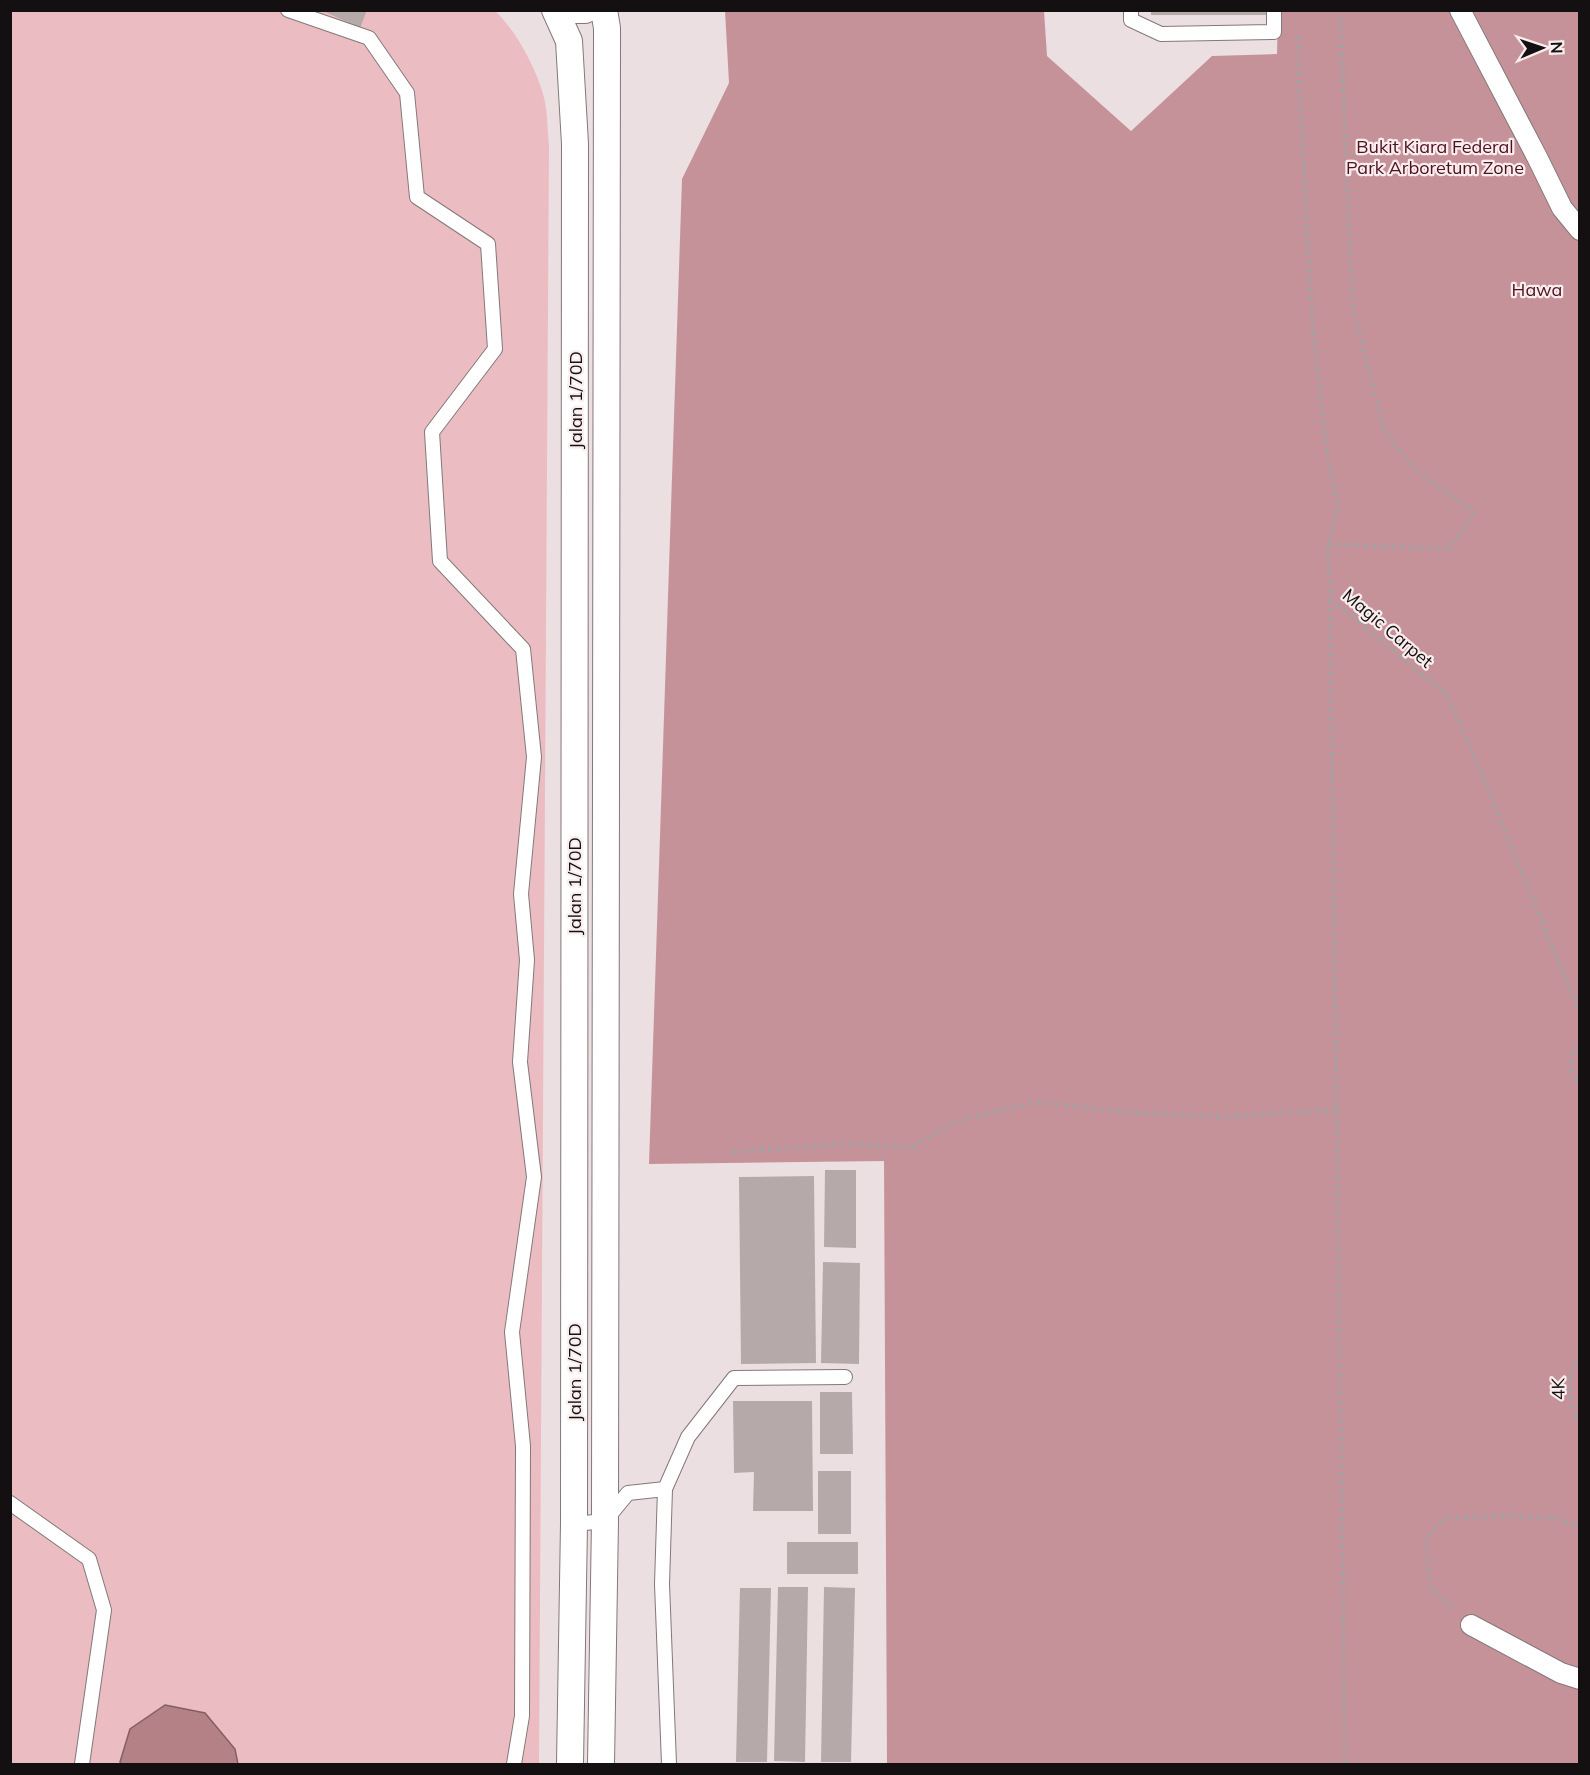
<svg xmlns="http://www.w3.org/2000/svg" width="1590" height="1775" font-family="Mulish,sans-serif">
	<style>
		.green { fill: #ebbdc2 }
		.forest { fill: #c69299 }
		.water { fill: #b48187; stroke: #845f64; stroke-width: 1.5 }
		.building { fill: #b5a9aa }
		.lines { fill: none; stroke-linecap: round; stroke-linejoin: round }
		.service-casing { stroke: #837879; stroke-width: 16 }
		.pedestrian-casing { stroke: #837879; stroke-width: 22 }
		.minor-casing { stroke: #837879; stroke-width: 28 }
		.path { stroke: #a99fa1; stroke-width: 4; stroke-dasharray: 4.5 4.5; stroke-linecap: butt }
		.service { stroke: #fff; stroke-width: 14 }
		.pedestrian { stroke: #fff; stroke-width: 20 }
		.minor { stroke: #fff; stroke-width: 26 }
		.labels { text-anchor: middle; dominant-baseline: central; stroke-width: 4.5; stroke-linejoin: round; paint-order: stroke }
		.park-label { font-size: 18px; fill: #4f1020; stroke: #f9edee }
		.street-label { font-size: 18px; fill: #141011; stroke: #f9edee }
	</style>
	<rect width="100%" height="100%" fill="#ecdfe1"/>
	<path class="green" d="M 11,11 L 495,11 C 515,29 536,68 543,94 C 548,110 547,129 549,145 L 539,1764 L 11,1764 Z"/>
	<path class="forest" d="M 725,11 L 1044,11 L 1047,56 L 1131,131 L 1212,56 L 1277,54 L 1278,11 L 1579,11 L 1579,1764 L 887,1764 L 884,1161 L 649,1164 L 682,179 L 729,83 Z"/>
	<path class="water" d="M 165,1705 L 205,1713 L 235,1749 L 238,1764 L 121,1764 L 120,1762 L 130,1729 Z"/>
	<path class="building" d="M 321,10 L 367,10 L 360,28 Z
		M 1151,10 L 1273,10 L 1273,15 L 1151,15 Z
		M 825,1170 L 856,1170 L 856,1248 L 824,1247 Z
		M 814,1176 L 816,1363 L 741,1364 L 739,1177 Z
		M 823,1262 L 860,1263 L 859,1364 L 821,1363 Z
		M 820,1392 L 852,1392 L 853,1454 L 820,1454 Z
		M 733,1401 L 812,1401 L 813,1511 L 753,1511 L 754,1472 L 734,1473 Z
		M 818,1471 L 851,1471 L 851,1534 L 818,1534 Z
		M 787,1542 L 858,1542 L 858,1574 L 787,1574 Z
		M 778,1587 L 808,1587 L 805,1762 L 774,1761 Z
		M 824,1587 L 855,1588 L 851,1762 L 821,1762 Z
		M 740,1588 L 771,1588 L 767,1762 L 736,1762 Z"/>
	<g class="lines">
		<g class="service-casing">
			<path id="service" d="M 288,10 L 369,38 L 407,93 L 417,197 L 488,244 L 495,349 L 432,432 L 440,561 L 523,649 L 534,757 L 521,894 L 527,960 L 520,1062 L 534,1177 L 512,1332 L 523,1446 L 522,1716 L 514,1764
				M 1131,10 L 1131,20 L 1161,34 L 1274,32 L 1274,10
				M 10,1503 L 89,1559 L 104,1610 L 82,1764
				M 574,1524 L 605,1521 L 628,1493 L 665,1489
				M 669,1764 L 662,1584 L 665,1489 L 688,1437 L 734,1378 L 845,1377"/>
		</g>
		<g class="pedestrian-casing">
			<path id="pedestrian" d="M 1460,10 L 1537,157 L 1562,208 L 1580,230
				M 1471,1625 L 1561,1673 L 1580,1679"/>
		</g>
		<g class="minor-casing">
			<path id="minor" d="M 555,10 L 569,41 L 575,144 L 574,1524 L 570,1764
				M 562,10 L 585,10
				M 601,1764 L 605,1521 L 607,28 L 604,10"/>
		</g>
		<path class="path" d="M 1299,35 L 1299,79 L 1312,320 L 1328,460 L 1338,506 L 1328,544 L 1330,599 L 1445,693 L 1462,727 L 1580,1014
			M 1328,544 L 1449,549 L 1474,512 L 1413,467 L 1385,433 L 1352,304 L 1340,10
			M 1330,599 L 1345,1764
			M 1580,1046 L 1573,1050 L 1570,1067 L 1580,1086
			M 732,1152 L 846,1144 L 911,1148 L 957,1121 L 1037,1102 L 1125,1112 L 1222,1117 L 1312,1111 L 1337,1111
			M 1580,1353 L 1570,1374 L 1570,1402 L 1580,1426
			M 1452,1607 L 1430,1588 L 1426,1540 L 1443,1519 L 1505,1516 L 1555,1518 L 1580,1527"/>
		<use href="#service" class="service"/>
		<use href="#pedestrian" class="pedestrian"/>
		<use href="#minor" class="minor"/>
	</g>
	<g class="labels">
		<g class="park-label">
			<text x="1435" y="146">Bukit Kiara Federal<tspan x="1435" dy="21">Park Arboretum Zone</tspan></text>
			<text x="1537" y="289">Hawa</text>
		</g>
		<g class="street-label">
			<text transform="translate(575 400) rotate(-90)">Jalan 1/70D</text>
			<text transform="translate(1388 628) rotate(40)">Magic Carpet</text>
			<text transform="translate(574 886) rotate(-90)">Jalan 1/70D</text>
			<text transform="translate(574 1372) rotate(-90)">Jalan 1/70D</text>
			<text transform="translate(1558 1389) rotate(-91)">4K</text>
		</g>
	</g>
	<rect width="1590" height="1775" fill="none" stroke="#141011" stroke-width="24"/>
	<g transform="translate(1542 48) rotate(88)" stroke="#f9edee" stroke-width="4.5" paint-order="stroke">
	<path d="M0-4.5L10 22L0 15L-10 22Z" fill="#141011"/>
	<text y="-9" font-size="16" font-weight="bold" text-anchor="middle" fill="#141011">N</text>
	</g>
</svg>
